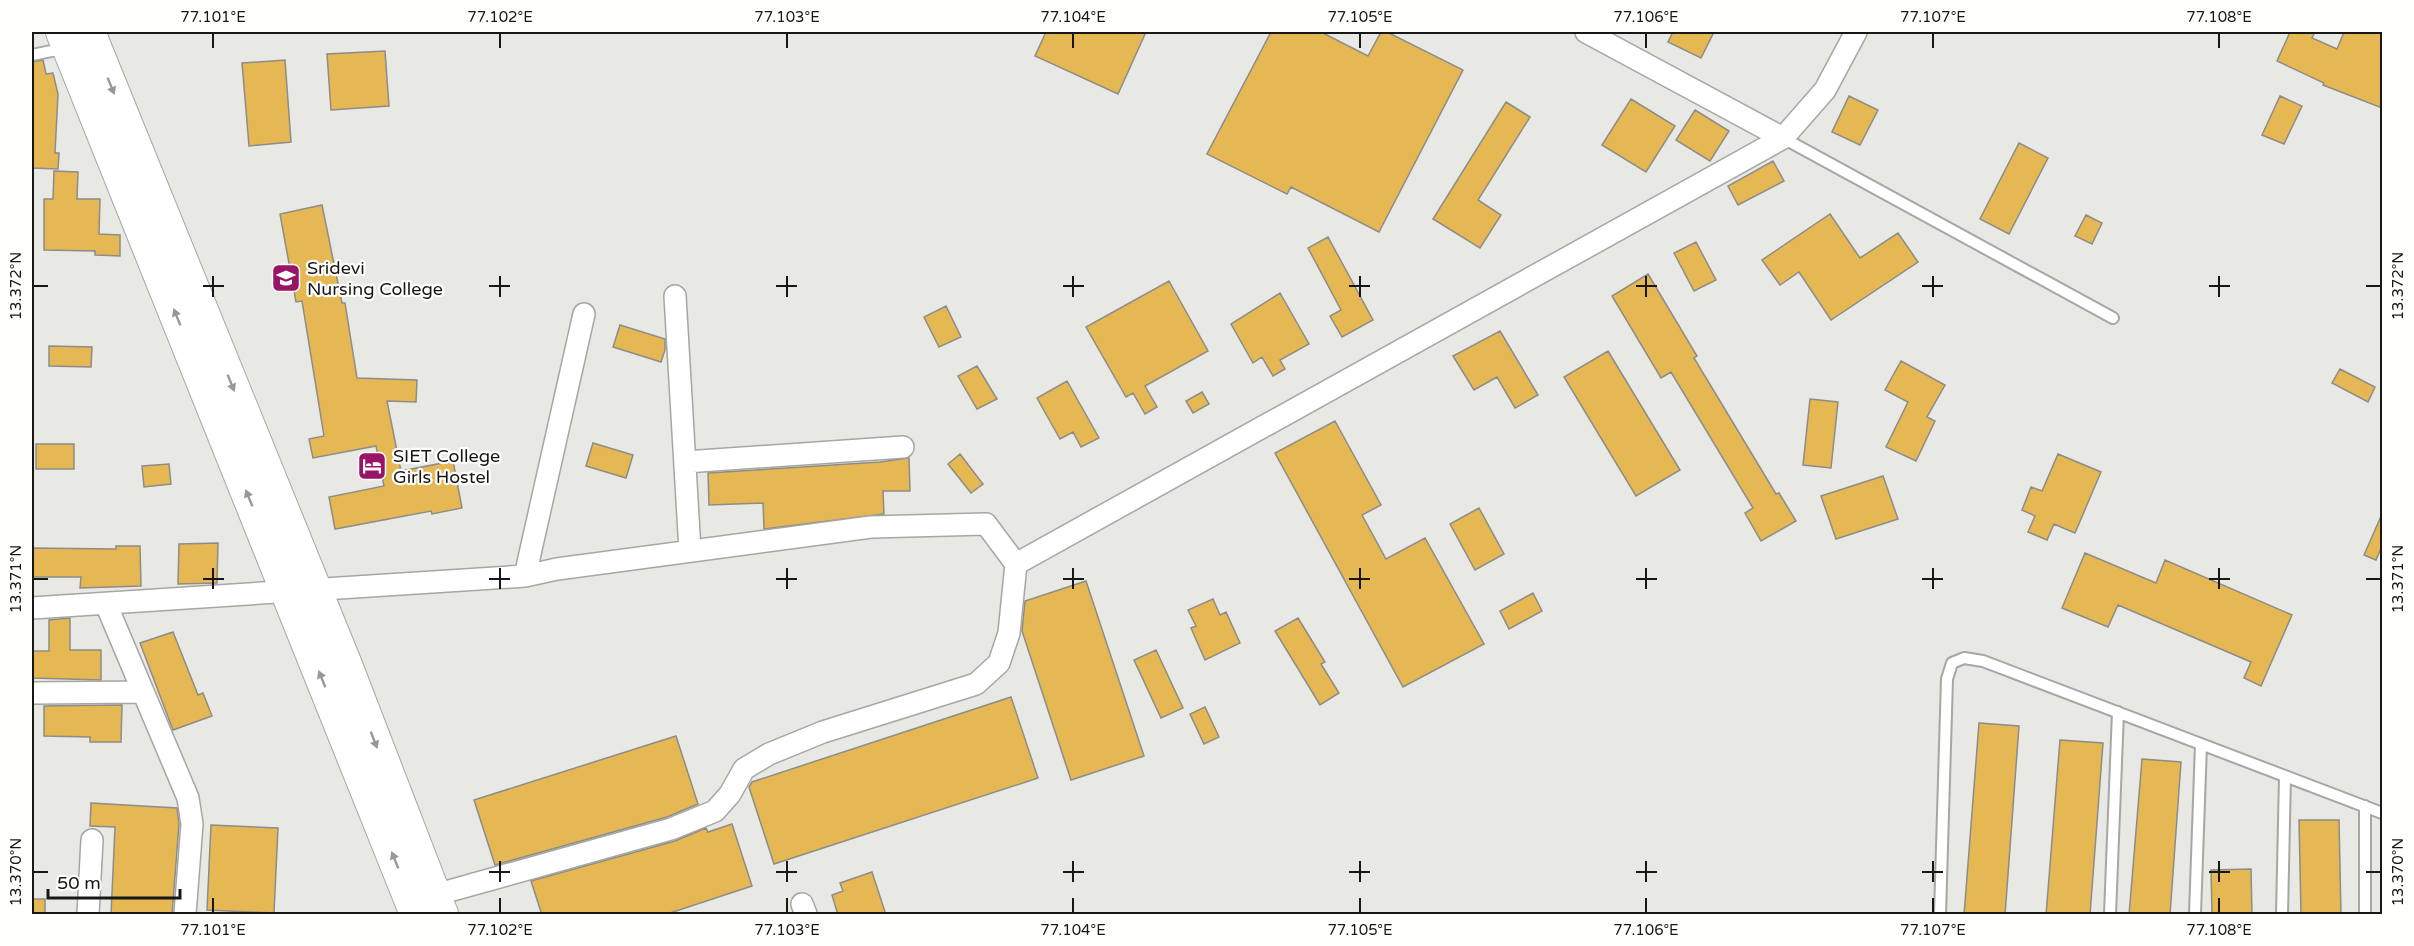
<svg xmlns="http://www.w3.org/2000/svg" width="2414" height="946" font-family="'Varela Round',sans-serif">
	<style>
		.building { fill: #e5b853; stroke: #8d8c88; stroke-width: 1.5 }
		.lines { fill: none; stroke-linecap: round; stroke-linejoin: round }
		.lane-casing { stroke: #a6a6a2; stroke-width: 14 }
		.street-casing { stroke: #a6a6a2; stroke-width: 24 }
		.primary-casing { stroke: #a6a6a2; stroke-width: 34 }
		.lane { stroke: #fff; stroke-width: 10 }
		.street { stroke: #fff; stroke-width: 21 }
		.primary { stroke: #fff; stroke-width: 32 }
		.oneway { fill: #979796 }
		.ticks { fill: none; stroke: #171716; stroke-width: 2 }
		.labels { text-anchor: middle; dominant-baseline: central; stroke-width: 4.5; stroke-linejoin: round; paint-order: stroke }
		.poi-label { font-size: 18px; fill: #171716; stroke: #fffffe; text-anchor: start }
		.neatline { fill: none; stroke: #171716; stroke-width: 2 }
		.ticks-label { font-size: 15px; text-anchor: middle; fill: #171716 }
	</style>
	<rect width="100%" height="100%" fill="#e8e8e4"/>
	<path class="building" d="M 1046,32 L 1146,32 L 1118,94 L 1035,56 Z
		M 1271,32 L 1321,32 L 1368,56 L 1381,32 L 1387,32 L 1463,70 L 1379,232 L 1291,187 L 1287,194 L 1207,154 Z
		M 1673,32 L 1714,32 L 1701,58 L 1668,42 Z
		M 2290,32 L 2315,32 L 2312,38 L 2337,49 L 2344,32 L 2382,32 L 2382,108 L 2323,85 L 2324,83 L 2277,61 Z
		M 385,51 L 389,106 L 331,110 L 327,54 Z
		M 43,60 L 46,74 L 53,73 L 58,94 L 55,153 L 59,153 L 58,169 L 32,168 L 32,62 Z
		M 285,60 L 291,142 L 249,146 L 242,63 Z
		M 1849,96 L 1878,110 L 1860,145 L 1832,132 Z
		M 2280,96 L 2302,106 L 2284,144 L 2262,135 Z
		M 1631,99 L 1675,126 L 1646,172 L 1602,145 Z
		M 1506,102 L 1530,117 L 1478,200 L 1501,215 L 1480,248 L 1433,219 Z
		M 1695,110 L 1729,131 L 1710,161 L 1676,140 Z
		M 2019,143 L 2048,158 L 2009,234 L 1980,219 Z
		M 1773,161 L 1784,181 L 1738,205 L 1728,186 Z
		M 54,171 L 78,172 L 77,199 L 100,199 L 99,234 L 120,235 L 120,256 L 95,255 L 95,251 L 44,250 L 44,199 L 53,199 Z
		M 322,205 L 342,303 L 345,303 L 357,378 L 417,380 L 416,402 L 387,401 L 401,471 L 453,461 L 462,508 L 432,514 L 431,511 L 335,529 L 329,497 L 384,486 L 376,446 L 313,458 L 309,439 L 324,436 L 302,301 L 296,302 L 280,214 Z
		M 1830,214 L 1860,258 L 1898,233 L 1918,262 L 1831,320 L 1799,272 L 1780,285 L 1762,260 Z
		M 2086,215 L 2102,223 L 2092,244 L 2075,236 Z
		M 1328,237 L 1373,320 L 1342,337 L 1330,316 L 1341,310 L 1308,248 Z
		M 1696,242 L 1716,280 L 1694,291 L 1674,253 Z
		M 1648,274 L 1697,356 L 1694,358 L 1776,494 L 1779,493 L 1796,521 L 1761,541 L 1745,513 L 1753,508 L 1671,372 L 1661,378 L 1612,296 Z
		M 1169,281 L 1208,351 L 1145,386 L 1157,407 L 1145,414 L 1133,393 L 1126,397 L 1086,327 Z
		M 1280,293 L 1309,344 L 1280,360 L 1285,369 L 1273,376 L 1262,357 L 1253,363 L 1231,324 Z
		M 946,306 L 961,337 L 939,347 L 924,317 Z
		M 620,325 L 665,339 L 665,350 L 661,362 L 613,347 Z
		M 1500,331 L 1538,395 L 1515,408 L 1497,377 L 1474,390 L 1453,356 Z
		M 49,346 L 92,347 L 91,367 L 49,366 Z
		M 1608,351 L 1680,470 L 1636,496 L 1564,377 Z
		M 1901,361 L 1945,385 L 1927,417 L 1935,421 L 1916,461 L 1886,447 L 1908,402 L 1885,390 Z
		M 977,366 L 997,399 L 977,409 L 958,376 Z
		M 2340,369 L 2375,387 L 2368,402 L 2332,383 Z
		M 1067,381 L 1099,438 L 1081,447 L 1073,432 L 1060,439 L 1037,398 Z
		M 1202,392 L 1209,404 L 1193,413 L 1186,401 Z
		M 1810,399 L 1838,402 L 1831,468 L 1803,465 Z
		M 1335,421 L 1381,505 L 1362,515 L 1386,559 L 1425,538 L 1484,644 L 1403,687 L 1275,453 Z
		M 593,443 L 633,455 L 626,478 L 586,466 Z
		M 36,444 L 74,444 L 74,469 L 36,469 Z
		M 960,454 L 983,484 L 971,493 L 948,464 Z
		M 2058,454 L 2101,472 L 2075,533 L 2054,524 L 2047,540 L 2028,532 L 2035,516 L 2022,510 L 2031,487 L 2042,491 Z
		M 909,458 L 910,491 L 883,491 L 884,514 L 764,529 L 763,503 L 709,505 L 708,473 L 880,462 Z
		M 169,464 L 171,484 L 144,487 L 142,466 Z
		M 1883,476 L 1898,519 L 1836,539 L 1821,496 Z
		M 1479,508 L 1504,554 L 1475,570 L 1450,524 Z
		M 2382,514 L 2382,546 L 2376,560 L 2364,555 Z
		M 218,543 L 217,583 L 178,584 L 179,544 Z
		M 116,546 L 140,546 L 141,586 L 80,588 L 81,577 L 32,577 L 32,548 L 116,549 Z
		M 2085,553 L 2156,583 L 2165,560 L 2292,615 L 2261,686 L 2244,678 L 2251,662 L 2118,605 L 2108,627 L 2062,608 Z
		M 1086,581 L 1144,756 L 1071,780 L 1022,631 L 1025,601 Z
		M 1533,593 L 1542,611 L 1509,629 L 1500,611 Z
		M 1213,599 L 1220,615 L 1226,612 L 1240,643 L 1205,660 L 1191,628 L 1196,626 L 1188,610 Z
		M 70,618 L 70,650 L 101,650 L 101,680 L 32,678 L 32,651 L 49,651 L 49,620 Z
		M 1298,618 L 1325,662 L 1321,664 L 1339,693 L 1320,705 L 1275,631 Z
		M 173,632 L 198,695 L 203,693 L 212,716 L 173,730 L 140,643 Z
		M 1156,650 L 1183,708 L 1161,718 L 1134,660 Z
		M 1011,697 L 1038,778 L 774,864 L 749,787 L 752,782 Z
		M 122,705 L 121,742 L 90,742 L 90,737 L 44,736 L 44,706 Z
		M 1205,707 L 1219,737 L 1204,744 L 1190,714 Z
		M 1979,723 L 2019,726 L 2005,915 L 1964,915 Z
		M 676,736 L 698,804 L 667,817 L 495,865 L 474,800 Z
		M 2060,740 L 2103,743 L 2090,915 L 2046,915 Z
		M 2142,759 L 2181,762 L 2170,915 L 2129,915 Z
		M 91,803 L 177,808 L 179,824 L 172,915 L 111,915 L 115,827 L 90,826 Z
		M 2299,820 L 2339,820 L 2341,915 L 2301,915 Z
		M 732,824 L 752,886 L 664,915 L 542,915 L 531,881 L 675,841 L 706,828 L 708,832 Z
		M 211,825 L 278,828 L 274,913 L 207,910 Z
		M 2251,869 L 2252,915 L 2212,915 L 2211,870 Z
		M 872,872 L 886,915 L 838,915 L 832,895 L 843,891 L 840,883 Z
		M 32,899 L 45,899 L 45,915 L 32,915 Z"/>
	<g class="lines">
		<g class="lane-casing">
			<path id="lane" d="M 32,55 L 66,48
				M 1783,138 L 2113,318
				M 1940,914 L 1947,679 L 1952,663 L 1964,658 L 1983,661 L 2382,813
				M 2110,914 L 2118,712
				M 2195,914 L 2201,744
				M 2282,914 L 2285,776
				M 2365,914 L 2365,806"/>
		</g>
		<g class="street-casing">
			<path id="street" d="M 1586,32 L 1783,138
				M 675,296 L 690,551
				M 685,462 L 903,447
				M 1016,564 L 1783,138 L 1825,90 L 1856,32
				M 525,576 L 584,314
				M 106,604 L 188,798 L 192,824 L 185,914
				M 32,608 L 525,576 L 557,569 L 871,527 L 986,524 L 1016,564 L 1009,633 L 999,663 L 976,684 L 823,732 L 769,754 L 744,769 L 730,794 L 715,811 L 671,829 L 424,898
				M 32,693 L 143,692
				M 802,904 L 806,914
				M 88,914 L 92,840"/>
		</g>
		<g class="primary-casing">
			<path id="primary" d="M 62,32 L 416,914
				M 89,32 L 346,665 L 442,914"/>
		</g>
		<use href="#lane" class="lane"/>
		<use href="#street" class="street"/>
		<use href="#primary" class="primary"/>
	</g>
	<defs><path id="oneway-solid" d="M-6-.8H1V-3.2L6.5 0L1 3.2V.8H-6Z" transform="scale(1.5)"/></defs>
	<g class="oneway">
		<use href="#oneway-solid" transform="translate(111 86) rotate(68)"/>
		<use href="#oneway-solid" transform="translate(177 317) rotate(-112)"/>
		<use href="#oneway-solid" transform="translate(231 383) rotate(68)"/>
		<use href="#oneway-solid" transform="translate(249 498) rotate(-112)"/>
		<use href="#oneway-solid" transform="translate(322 679) rotate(-112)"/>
		<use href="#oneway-solid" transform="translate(374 740) rotate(69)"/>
		<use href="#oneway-solid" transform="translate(395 860) rotate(-112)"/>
	</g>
	<path class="ticks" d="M 213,33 L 213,48M 500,33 L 500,48M 787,33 L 787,48M 1073,33 L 1073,48M 1360,33 L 1360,48M 1646,33 L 1646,48M 1933,33 L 1933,48M 2219,33 L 2219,48M 213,276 L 213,297M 500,276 L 500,297M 787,276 L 787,297M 1073,276 L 1073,297M 1360,276 L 1360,297M 1646,276 L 1646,297M 1933,276 L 1933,297M 2219,276 L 2219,297M 33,286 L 48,286M 203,286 L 224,286M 489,286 L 510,286M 776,286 L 797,286M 1063,286 L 1084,286M 1349,286 L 1370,286M 1636,286 L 1657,286M 1922,286 L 1943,286M 2209,286 L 2230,286M 2366,286 L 2381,286M 213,568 L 213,589M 500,568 L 500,589M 787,568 L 787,589M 1073,568 L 1073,589M 1360,568 L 1360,589M 1646,568 L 1646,589M 1933,568 L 1933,589M 2219,568 L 2219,589M 33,579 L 48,579M 203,579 L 224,579M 489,579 L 510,579M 776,579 L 797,579M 1063,579 L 1084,579M 1349,579 L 1370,579M 1636,579 L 1657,579M 1922,579 L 1943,579M 2209,579 L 2230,579M 2366,579 L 2381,579M 500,861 L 500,882M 787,861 L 787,882M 1073,861 L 1073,882M 1360,861 L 1360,882M 1646,861 L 1646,882M 1933,861 L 1933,882M 2219,861 L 2219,882M 33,872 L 48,872M 489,872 L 510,872M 776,872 L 797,872M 1063,872 L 1084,872M 1349,872 L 1370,872M 1636,872 L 1657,872M 1922,872 L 1943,872M 2209,872 L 2230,872M 2366,872 L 2381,872M 213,898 L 213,913M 500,898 L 500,913M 787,898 L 787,913M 1073,898 L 1073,913M 1360,898 L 1360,913M 1646,898 L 1646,913M 1933,898 L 1933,913M 2219,898 L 2219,913"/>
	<defs>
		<g id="university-square" transform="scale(1.5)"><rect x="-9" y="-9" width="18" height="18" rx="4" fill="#991367" stroke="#fffffe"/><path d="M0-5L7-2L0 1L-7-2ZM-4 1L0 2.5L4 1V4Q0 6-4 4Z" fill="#fff"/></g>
		<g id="hotel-square" transform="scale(1.5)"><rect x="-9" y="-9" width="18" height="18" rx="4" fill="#991367" stroke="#fffffe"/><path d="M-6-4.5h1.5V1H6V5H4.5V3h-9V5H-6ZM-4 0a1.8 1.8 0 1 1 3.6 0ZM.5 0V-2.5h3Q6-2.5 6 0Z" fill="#fff"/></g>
	</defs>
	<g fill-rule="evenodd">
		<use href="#university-square" x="286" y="278"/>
		<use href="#hotel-square" x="372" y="466"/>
	</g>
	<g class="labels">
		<g class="poi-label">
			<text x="307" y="268">Sridevi<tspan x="307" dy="21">Nursing College</tspan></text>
			<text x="393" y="456">SIET College<tspan x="393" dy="21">Girls Hostel</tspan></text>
		</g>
	</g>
	<rect width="2414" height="946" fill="none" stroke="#fffffe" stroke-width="66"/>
	<path d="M48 889v9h132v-9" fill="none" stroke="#171716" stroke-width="3"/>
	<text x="57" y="889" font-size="18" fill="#171716" stroke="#fffffe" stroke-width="4.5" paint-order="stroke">50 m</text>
	<rect x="33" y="33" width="2348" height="880" class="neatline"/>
	<g class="ticks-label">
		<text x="213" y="22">77.101°E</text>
		<text x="500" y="22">77.102°E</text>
		<text x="787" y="22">77.103°E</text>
		<text x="1073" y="22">77.104°E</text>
		<text x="1360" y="22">77.105°E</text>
		<text x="1646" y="22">77.106°E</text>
		<text x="1933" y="22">77.107°E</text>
		<text x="2219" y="22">77.108°E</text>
		<text transform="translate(16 286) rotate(-90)" y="5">13.372°N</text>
		<text transform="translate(2398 286) rotate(-90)" y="5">13.372°N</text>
		<text transform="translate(16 579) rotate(-90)" y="5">13.371°N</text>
		<text transform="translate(2398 579) rotate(-90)" y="5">13.371°N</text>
		<text transform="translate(16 872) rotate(-90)" y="5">13.370°N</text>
		<text transform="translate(2398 872) rotate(-90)" y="5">13.370°N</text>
		<text x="213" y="935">77.101°E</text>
		<text x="500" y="935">77.102°E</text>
		<text x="787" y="935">77.103°E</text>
		<text x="1073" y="935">77.104°E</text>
		<text x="1360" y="935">77.105°E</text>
		<text x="1646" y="935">77.106°E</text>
		<text x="1933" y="935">77.107°E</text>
		<text x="2219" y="935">77.108°E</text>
	</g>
</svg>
